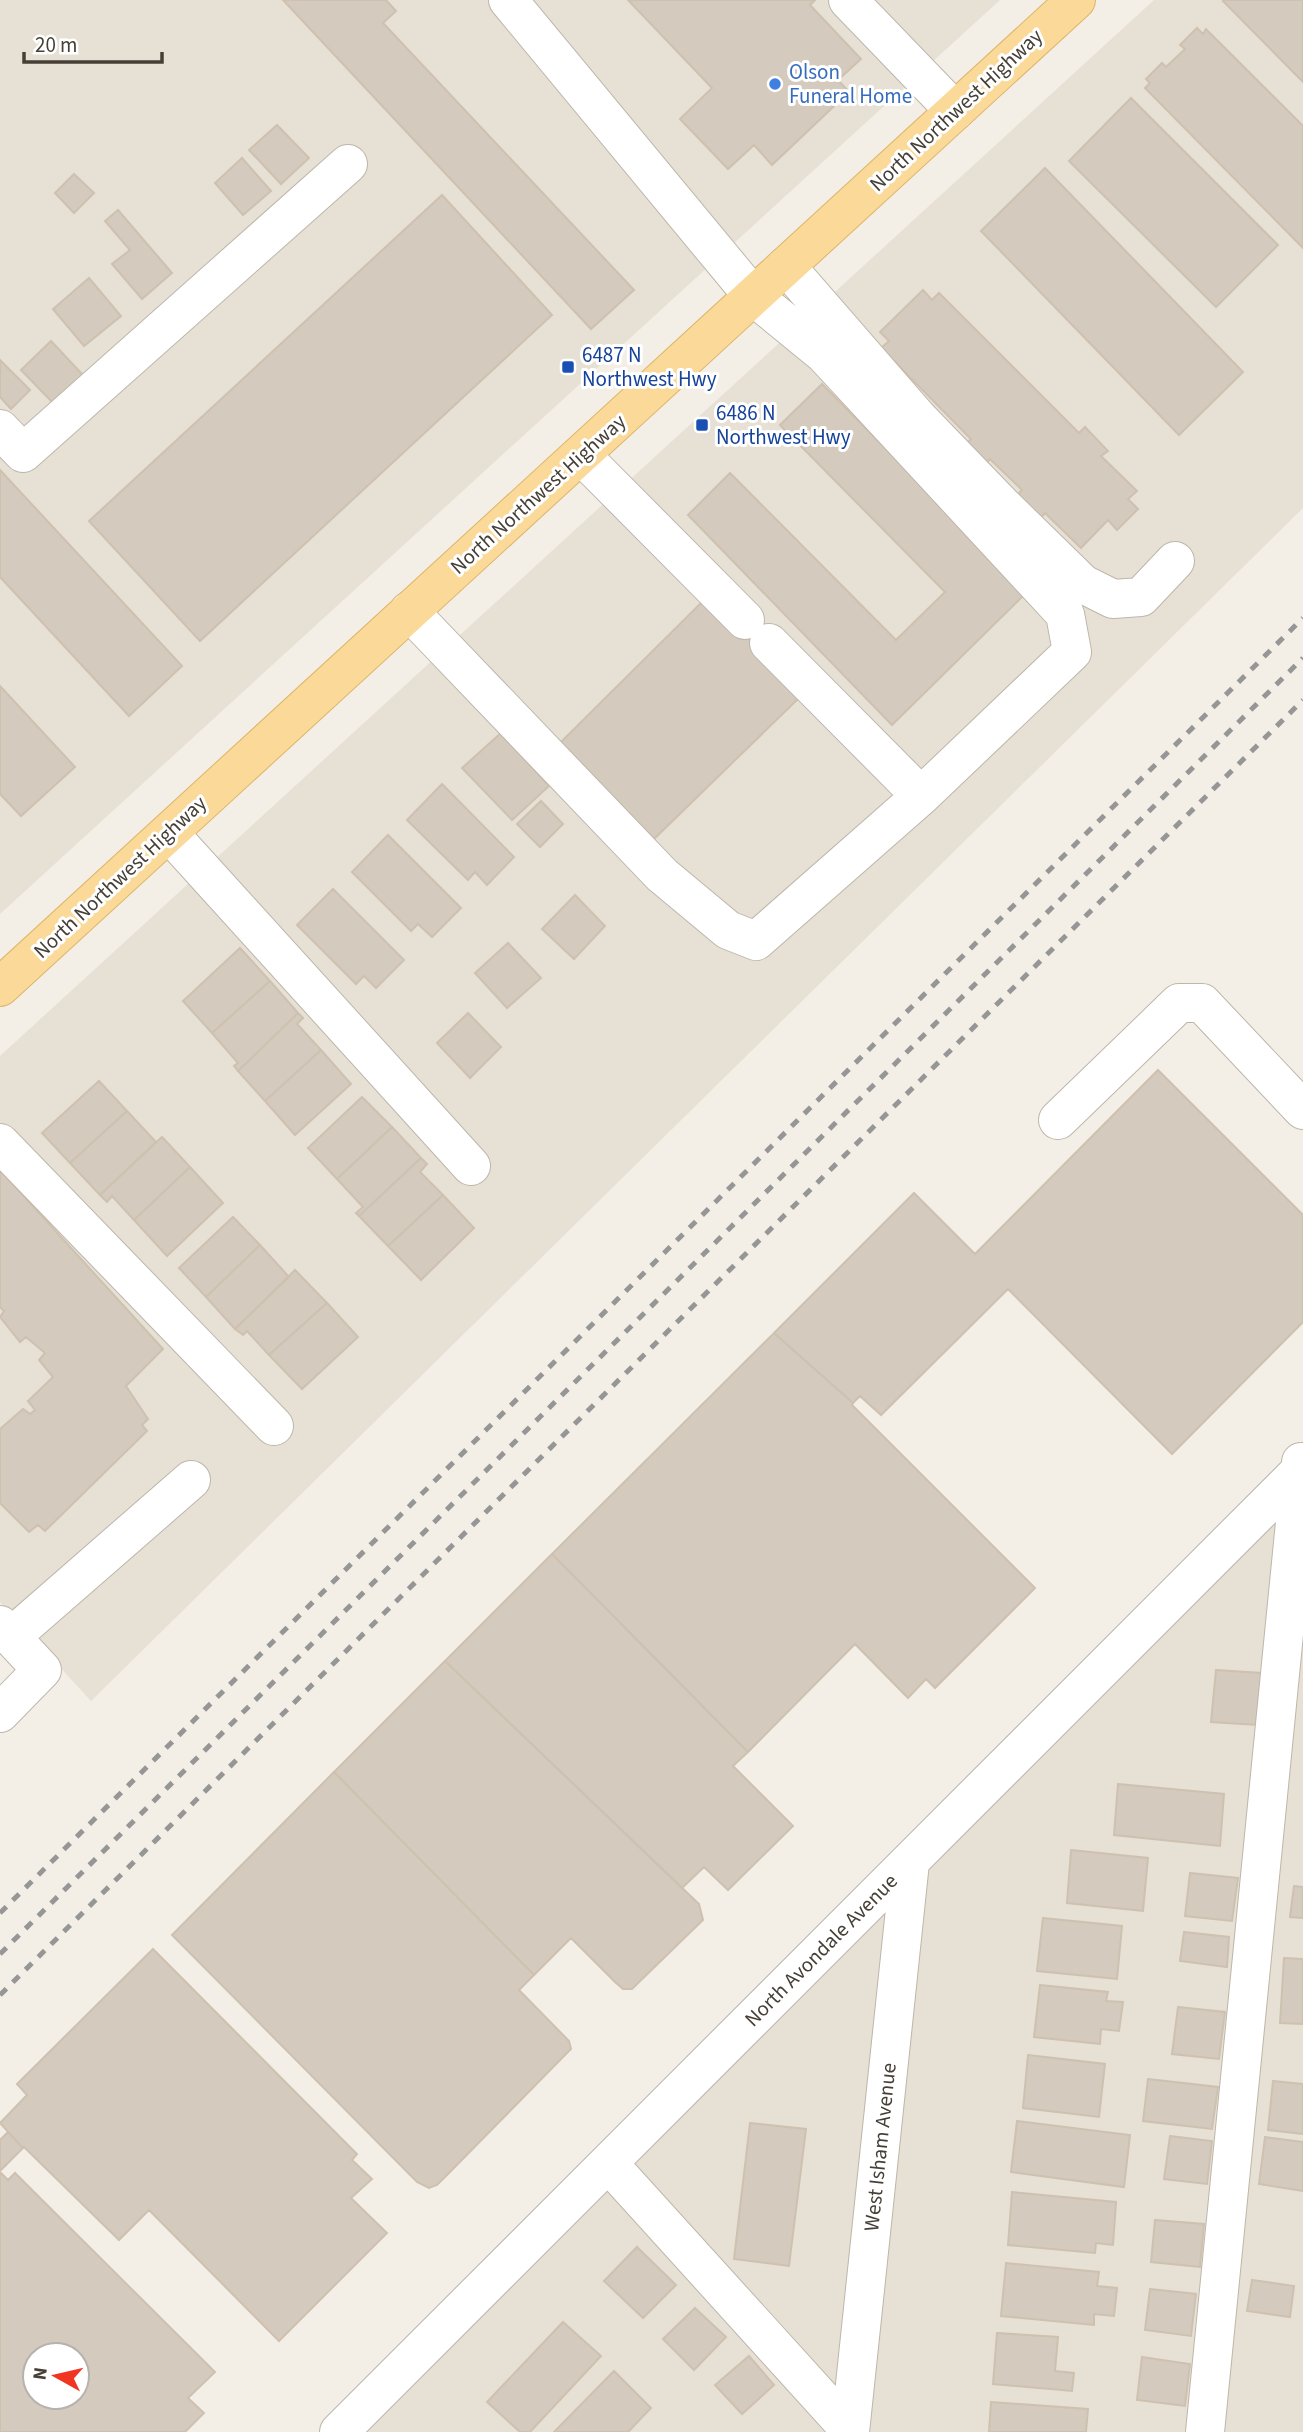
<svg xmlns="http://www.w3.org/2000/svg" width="1303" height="2432" font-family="'Source Sans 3',sans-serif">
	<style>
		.residential { fill: #e6e0d5 }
		.building { fill: #d4cabd; stroke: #cec1b0; stroke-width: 2; fill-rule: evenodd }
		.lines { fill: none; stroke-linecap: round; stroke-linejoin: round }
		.minor-casing { stroke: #beb6aa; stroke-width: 40 }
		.major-casing { stroke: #deb569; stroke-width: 40 }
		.minor { stroke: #fff; stroke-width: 38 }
		.major { stroke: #fad999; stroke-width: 38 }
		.rail { stroke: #969696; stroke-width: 5; stroke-dasharray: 9 9; stroke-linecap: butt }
		.shop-dot { fill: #3f7fe0; stroke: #fff; stroke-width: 2.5 }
		.transit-dot { fill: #1a4fb4; stroke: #fff; stroke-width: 2.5 }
		.labels { text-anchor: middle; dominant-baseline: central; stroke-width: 6; stroke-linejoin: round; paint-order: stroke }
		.shop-label { font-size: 21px; fill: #366cbe; stroke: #fff; text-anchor: start }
		.street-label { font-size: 21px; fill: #453f36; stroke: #fff }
		.transit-label { font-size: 21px; fill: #164399; stroke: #fff; text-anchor: start }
	</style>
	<rect width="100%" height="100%" fill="#f3efe7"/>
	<path class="residential" d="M 0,0 L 1000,0 L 0,914 Z
		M 1154,0 L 1303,0 L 1303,508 L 91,1701 L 0,1602 L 0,1056 Z
		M 1303,1490 L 1303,2432 L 351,2432 Z"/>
	<path class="building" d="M 283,0 L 386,0 L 396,11 L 383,23 L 634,290 L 591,329 Z
		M 628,0 L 815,0 L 810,5 L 861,59 L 838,80 L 849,92 L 772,165 L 754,145 L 728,169 L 680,119 L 712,88 Z
		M 1225,0 L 1303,0 L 1303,82 L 1223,1 Z
		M 1197,28 L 1203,34 L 1206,29 L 1303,126 L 1303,248 L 1145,88 L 1150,83 L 1146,79 L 1162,63 L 1166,67 L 1185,49 L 1180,45 Z
		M 1131,98 L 1278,245 L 1216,307 L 1069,161 Z
		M 277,125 L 309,158 L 281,184 L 249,150 Z
		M 242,158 L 271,191 L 243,215 L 215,183 Z
		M 1045,168 L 1243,372 L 1179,435 L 981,231 Z
		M 74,174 L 94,193 L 74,213 L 55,193 Z
		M 442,195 L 552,315 L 200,641 L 89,521 Z
		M 118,210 L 172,273 L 142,299 L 112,264 L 130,250 L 105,221 Z
		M 89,278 L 121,316 L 84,346 L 53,309 Z
		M 923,290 L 932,300 L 939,293 L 1079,433 L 1085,427 L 1108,451 L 1101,456 L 1137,491 L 1128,499 L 1138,509 L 1117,530 L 1108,520 L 1081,548 L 1045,513 L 1039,520 L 1016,496 L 1022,490 L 990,459 L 987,462 L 967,443 L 971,439 L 881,348 L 889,341 L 880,332 Z
		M 51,341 L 83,375 L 54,404 L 21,370 Z
		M 0,360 L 30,390 L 11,409 L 0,397 Z
		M 822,384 L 1027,592 L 892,725 L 688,515 L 730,473 L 896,640 L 945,592 L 780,425 Z
		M 0,470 L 182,666 L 129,716 L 0,577 Z
		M 707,597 L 772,639 L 800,697 L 654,839 L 560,743 Z
		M 0,686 L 75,767 L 21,816 L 0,794 Z
		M 501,733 L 549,786 L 512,820 L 462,768 Z
		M 442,784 L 514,857 L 487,885 L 475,872 L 468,880 L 407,820 Z
		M 541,801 L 563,824 L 540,847 L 517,824 Z
		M 388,835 L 461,908 L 432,937 L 418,924 L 411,931 L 352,872 Z
		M 333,889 L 404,960 L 376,988 L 364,976 L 356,984 L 297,925 Z
		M 575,895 L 605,926 L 574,959 L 542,929 Z
		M 508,943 L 541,978 L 507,1008 L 475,973 Z
		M 240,948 L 270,981 L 212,1033 L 183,1001 Z
		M 270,981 L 298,1013 L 238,1071 L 234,1066 L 238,1063 L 212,1033 Z
		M 298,1013 L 303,1018 L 297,1024 L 321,1050 L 265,1101 L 238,1071 Z
		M 468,1013 L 501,1047 L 470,1078 L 437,1043 Z
		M 321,1050 L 351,1084 L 295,1135 L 265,1101 Z
		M 1158,1070 L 1303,1215 L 1303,1322 L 1172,1454 L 1008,1289 L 881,1415 L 860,1396 L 853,1403 L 774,1333 L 914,1193 L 975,1254 Z
		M 99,1081 L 127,1111 L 70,1163 L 42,1133 Z
		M 362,1097 L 392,1127 L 337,1179 L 308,1148 Z
		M 127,1111 L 156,1142 L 100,1195 L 70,1163 Z
		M 392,1127 L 421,1158 L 359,1216 L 356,1213 L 363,1207 L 337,1179 Z
		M 162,1137 L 190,1167 L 134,1220 L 112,1196 L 107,1202 L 100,1195 Z
		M 421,1158 L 427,1164 L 420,1172 L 443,1195 L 388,1246 L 359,1216 Z
		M 190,1167 L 223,1203 L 167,1256 L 134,1220 Z
		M 0,1170 L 163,1349 L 126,1386 L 148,1419 L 142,1425 L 147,1431 L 45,1531 L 38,1525 L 29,1532 L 0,1503 L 0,1429 L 23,1409 L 30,1414 L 35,1410 L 28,1401 L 53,1377 L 39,1360 L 45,1353 L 26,1337 L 20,1342 L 0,1317 L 4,1311 L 0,1307 Z
		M 443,1195 L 474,1228 L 421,1280 L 388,1246 Z
		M 233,1217 L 260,1245 L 206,1297 L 179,1268 Z
		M 260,1245 L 289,1277 L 235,1329 L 206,1297 Z
		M 295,1270 L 327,1303 L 269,1355 L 247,1331 L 243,1335 L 235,1329 Z
		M 327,1303 L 358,1337 L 302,1389 L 269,1355 Z
		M 774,1333 L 853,1403 L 852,1405 L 1035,1588 L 935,1688 L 926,1679 L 908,1698 L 855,1644 L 748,1752 L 552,1554 Z
		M 552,1554 L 748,1752 L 733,1766 L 793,1826 L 728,1890 L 704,1867 L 682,1888 L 445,1661 Z
		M 445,1661 L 699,1904 L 703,1920 L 632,1989 L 623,1989 L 615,1982 L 571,1938 L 534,1975 L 334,1772 Z
		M 1216,1670 L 1262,1673 L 1258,1725 L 1211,1722 Z
		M 334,1772 L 534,1975 L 519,1990 L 569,2041 L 571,2049 L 446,2176 L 437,2185 L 429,2188 L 417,2182 L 172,1935 Z
		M 1118,1784 L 1224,1794 L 1220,1846 L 1114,1835 Z
		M 1071,1850 L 1148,1858 L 1143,1911 L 1067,1903 Z
		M 1190,1873 L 1238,1878 L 1232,1921 L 1185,1916 Z
		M 1294,1886 L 1303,1887 L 1303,1918 L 1290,1917 Z
		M 1043,1918 L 1122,1926 L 1117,1979 L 1037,1971 Z
		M 1184,1932 L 1229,1937 L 1227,1967 L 1180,1961 Z
		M 153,1949 L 357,2154 L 352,2160 L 372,2179 L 351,2198 L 387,2233 L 279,2341 L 149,2210 L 119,2240 L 24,2147 L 23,2148 L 0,2123 L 27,2095 L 17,2084 Z
		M 1284,1958 L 1303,1959 L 1303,2024 L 1280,2023 Z
		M 1040,1985 L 1108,1992 L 1106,2001 L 1123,2002 L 1119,2031 L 1101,2029 L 1100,2044 L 1034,2037 Z
		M 1178,2007 L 1225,2012 L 1219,2059 L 1172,2054 Z
		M 1028,2055 L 1105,2064 L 1099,2117 L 1023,2108 Z
		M 1148,2079 L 1218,2087 L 1212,2129 L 1143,2121 Z
		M 1273,2081 L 1303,2084 L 1303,2134 L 1268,2130 Z
		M 1017,2121 L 1130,2135 L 1124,2187 L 1011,2172 Z
		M 750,2123 L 806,2129 L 789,2266 L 734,2259 Z
		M 8,2132 L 23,2148 L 0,2171 L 0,2140 Z
		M 1170,2136 L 1212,2141 L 1207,2184 L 1164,2179 Z
		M 1265,2137 L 1303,2142 L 1303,2191 L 1259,2184 Z
		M 0,2172 L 8,2180 L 15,2173 L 215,2372 L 188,2398 L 204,2413 L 185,2432 L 0,2432 ZM 35,2355 L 77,2355 L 77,2397 L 35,2397 Z
		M 1012,2192 L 1116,2202 L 1113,2245 L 1096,2243 L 1095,2253 L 1008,2245 Z
		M 1155,2220 L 1204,2224 L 1200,2267 L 1151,2262 Z
		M 637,2247 L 676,2285 L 643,2318 L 604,2281 Z
		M 1006,2263 L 1099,2272 L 1097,2286 L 1117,2288 L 1114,2316 L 1094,2314 L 1094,2325 L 1001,2316 Z
		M 1252,2280 L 1294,2286 L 1290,2317 L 1247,2311 Z
		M 1150,2289 L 1196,2294 L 1191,2336 L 1145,2330 Z
		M 695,2308 L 726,2337 L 694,2370 L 663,2339 Z
		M 563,2322 L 601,2356 L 530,2432 L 520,2432 L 487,2402 Z
		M 997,2333 L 1058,2337 L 1055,2371 L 1074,2373 L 1072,2391 L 993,2384 Z
		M 749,2356 L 774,2385 L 742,2414 L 715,2385 Z
		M 1142,2357 L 1190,2364 L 1185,2406 L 1137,2400 Z
		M 614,2371 L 651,2408 L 628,2432 L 554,2432 Z
		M 991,2402 L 1088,2409 L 1086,2432 L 989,2432 Z"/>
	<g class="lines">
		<g class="minor-casing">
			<path id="minor" d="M 508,0 L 753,296 L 824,354 L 1065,614 L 1072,652 L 921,796 L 769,643
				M 848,0 L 955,111
				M 786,266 L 918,418 L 1002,505 L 1083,584 L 1113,599 L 1141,597 L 1175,561
				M 0,429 L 23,453 L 348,164
				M 581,455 L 745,620
				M 409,611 L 662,875 L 728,930 L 756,941 L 921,796
				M 169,833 L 471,1166
				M 1058,1120 L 1179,1003 L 1202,1003 L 1303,1110
				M 0,1143 L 274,1426
				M 0,1625 L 42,1670 L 0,1713
				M 11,1637 L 191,1480
				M 608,2163 L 850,2430
				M 339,2432 L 1303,1468
				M 850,2432 L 910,1862
				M 1205,2432 L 1301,1462"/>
		</g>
		<g class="major-casing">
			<path id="major" d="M 0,987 L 1076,0"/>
		</g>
		<use href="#minor" class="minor"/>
		<use href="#major" class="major"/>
		<path class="rail" d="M 0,1913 L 1303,618
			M 0,1954 L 1303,658
			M 0,1995 L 1303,700"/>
	</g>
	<circle class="shop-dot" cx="775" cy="84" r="7"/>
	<g class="transit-dot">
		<rect x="561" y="360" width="14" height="14" rx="3.5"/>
		<rect x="695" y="418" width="14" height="14" rx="3.5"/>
	</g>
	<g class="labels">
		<g class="shop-label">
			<text x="789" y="72">Olson<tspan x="789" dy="24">Funeral Home</tspan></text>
		</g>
		<g class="street-label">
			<text transform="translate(956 110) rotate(-43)">North Northwest Highway</text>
			<text transform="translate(538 494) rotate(-42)">North Northwest Highway</text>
			<text transform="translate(120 877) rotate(-43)">North Northwest Highway</text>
			<text transform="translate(821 1950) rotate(-45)">North Avondale Avenue</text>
			<text transform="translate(880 2147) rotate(-84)">West Isham Avenue</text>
		</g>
		<g class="transit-label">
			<text x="582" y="355">6487 N<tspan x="582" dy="24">Northwest Hwy</tspan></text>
			<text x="716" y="413">6486 N<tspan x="716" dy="24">Northwest Hwy</tspan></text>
		</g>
	</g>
	<g transform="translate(56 2376) rotate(278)"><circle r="33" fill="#ffffff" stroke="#b5b2af" stroke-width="2"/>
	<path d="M0-5L12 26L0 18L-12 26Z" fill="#f03520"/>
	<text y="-10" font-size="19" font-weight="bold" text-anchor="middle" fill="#453f36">N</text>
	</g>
	<path d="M24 52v10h138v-10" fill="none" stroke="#453f36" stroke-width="3.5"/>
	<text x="35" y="52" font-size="21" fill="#453f36" stroke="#ffffff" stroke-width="5" paint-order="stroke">20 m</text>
</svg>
